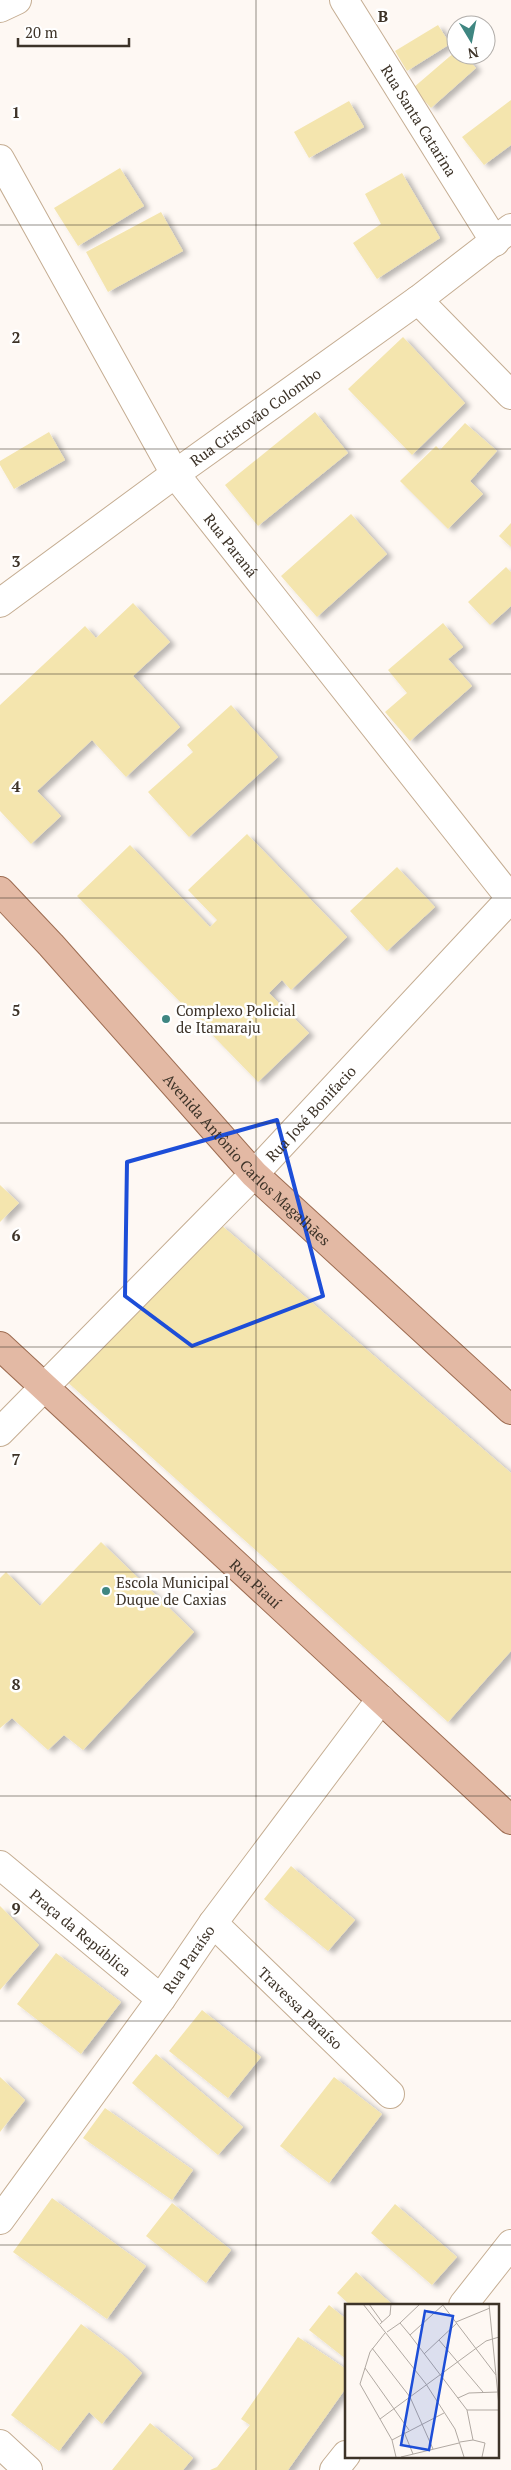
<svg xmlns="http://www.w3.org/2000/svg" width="511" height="2470" font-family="'PT Serif',serif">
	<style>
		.building { fill: #f4e5ae; filter: url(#shadow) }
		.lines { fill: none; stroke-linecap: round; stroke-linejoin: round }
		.minor-casing { stroke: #c5ad92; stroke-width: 30 }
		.major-casing { stroke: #9d6c51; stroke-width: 30 }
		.minor { stroke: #fff; stroke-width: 28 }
		.major { stroke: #e3b9a4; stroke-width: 28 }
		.marked { fill: none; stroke: #1d4ed8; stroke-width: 4; stroke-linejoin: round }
		.grid { fill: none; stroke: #3d3328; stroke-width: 1; stroke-opacity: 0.55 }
		.poi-dot { fill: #3f8681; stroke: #fff; stroke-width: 2 }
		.labels { text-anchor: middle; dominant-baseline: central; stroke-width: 5; stroke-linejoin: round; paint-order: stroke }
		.street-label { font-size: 15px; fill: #3d3328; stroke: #fff }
		.poi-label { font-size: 15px; fill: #3d3328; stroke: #fff; text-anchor: start }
		.inset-road { fill: none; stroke: #b1a9a2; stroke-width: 1 }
		.view { fill: #1d4ed8; fill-opacity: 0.15; stroke: #1d4ed8; stroke-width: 2.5 }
		.inset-edge { fill: none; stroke: #3d3328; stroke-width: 2.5 }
		.grid-label { font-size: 16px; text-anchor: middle; font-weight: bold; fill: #3d3328; stroke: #fff; stroke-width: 5; stroke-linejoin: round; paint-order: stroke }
	</style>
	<defs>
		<filter id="shadow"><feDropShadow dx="5.5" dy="3" stdDeviation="2.5" flood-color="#0004"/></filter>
	</defs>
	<rect width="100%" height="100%" fill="#fef8f3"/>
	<path class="building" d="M 438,25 L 450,44 L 407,71 L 395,51 Z
		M 456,51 L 456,55 L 464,55 L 476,68 L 431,108 L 413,88 Z
		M 511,100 L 511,145 L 484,165 L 462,137 Z
		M 349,101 L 364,127 L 309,158 L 294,132 Z
		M 120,168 L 144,206 L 78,246 L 54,208 Z
		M 402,173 L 440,238 L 377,279 L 353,243 L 381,224 L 365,194 Z
		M 161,212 L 183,251 L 108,292 L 86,252 Z
		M 403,337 L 465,403 L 412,455 L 348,389 Z
		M 315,412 L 348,453 L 258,526 L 225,485 Z
		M 465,423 L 497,451 L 470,481 L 483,494 L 448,529 L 400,481 L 436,446 L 440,450 Z
		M 49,432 L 65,460 L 14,489 L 0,465 L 0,461 Z
		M 351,514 L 387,554 L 317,617 L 281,576 Z
		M 511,523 L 511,547 L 499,536 Z
		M 506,567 L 511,572 L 511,606 L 490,625 L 468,602 Z
		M 133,603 L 170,642 L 133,676 L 180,727 L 126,777 L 92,740 L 37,791 L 61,816 L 31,844 L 0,811 L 0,705 L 85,626 L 96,638 Z
		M 443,623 L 463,647 L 448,659 L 472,686 L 410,741 L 385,712 L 407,693 L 388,670 Z
		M 231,705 L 278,757 L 189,837 L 148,792 L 193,752 L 187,745 Z
		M 247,834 L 347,937 L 291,990 L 282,980 L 269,993 L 309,1033 L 258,1082 L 77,896 L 130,845 L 210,927 L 217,920 L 188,890 Z
		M 397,867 L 435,907 L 387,951 L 350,911 Z
		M 0,1185 L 19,1203 L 0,1222 Z
		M 220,1224 L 511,1473 L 511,1651 L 448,1722 L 64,1379 Z
		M 101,1542 L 194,1632 L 83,1750 L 64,1735 L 48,1750 L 12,1718 L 0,1728 L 0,1578 L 6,1572 L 40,1606 Z
		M 291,1866 L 355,1920 L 328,1951 L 264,1899 Z
		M 0,1906 L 39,1945 L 0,1990 Z
		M 56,1953 L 121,2002 L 81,2054 L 17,2004 Z
		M 202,2010 L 261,2057 L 228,2098 L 169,2051 Z
		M 156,2054 L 243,2127 L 218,2155 L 132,2083 Z
		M 0,2077 L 25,2100 L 0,2132 Z
		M 334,2077 L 382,2114 L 329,2183 L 280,2146 Z
		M 105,2108 L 193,2170 L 172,2200 L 83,2138 Z
		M 52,2198 L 146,2266 L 107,2319 L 13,2252 Z
		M 172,2203 L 231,2250 L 206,2283 L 146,2236 Z
		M 395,2204 L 457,2257 L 432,2285 L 371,2233 Z
		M 356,2272 L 393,2305 L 350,2305 L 337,2293 Z
		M 329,2305 L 346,2319 L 346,2359 L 309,2330 Z
		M 81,2324 L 123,2355 L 142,2373 L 102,2424 L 89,2412 L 59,2451 L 11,2415 Z
		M 298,2337 L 346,2369 L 346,2388 L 288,2470 L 210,2470 L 217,2467 L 250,2425 L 241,2419 Z
		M 150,2423 L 193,2458 L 183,2470 L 112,2470 Z"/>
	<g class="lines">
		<g class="minor-casing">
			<g id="minor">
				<path id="s1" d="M 344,0 L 495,242"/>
				<path d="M 0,8 L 17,0"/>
				<path id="s2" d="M 0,159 L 175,474 L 511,899"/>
				<path d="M 418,300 L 511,395"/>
				<path id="s3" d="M 0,603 L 175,474 L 418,300 L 511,228"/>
				<path id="s4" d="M 0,1432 L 254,1174 L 511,898"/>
				<path id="s5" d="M 0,1865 L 161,1999"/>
				<path id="s6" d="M 213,1923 L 390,2094"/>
				<path id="s7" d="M 0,2220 L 161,1999 L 213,1923 L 381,1699"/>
				<path d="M 463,2305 L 511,2244"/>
				<path d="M 0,2444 L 28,2470"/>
				<path d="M 334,2470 L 346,2455"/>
			</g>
		</g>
		<g class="major-casing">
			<g id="major">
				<path id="s8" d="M 0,891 L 51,945 L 254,1174 L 511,1410"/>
				<path id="s9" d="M 0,1346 L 511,1820"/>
			</g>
		</g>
		<use href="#minor" class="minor"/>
		<use href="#major" class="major"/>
	</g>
	<path class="marked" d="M 277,1120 L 323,1296 L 192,1346 L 125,1296 L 127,1162 Z"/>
	<path class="grid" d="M 256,0 L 256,2470M 0,225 L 511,225M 0,449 L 511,449M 0,674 L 511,674M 0,898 L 511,898M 0,1123 L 511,1123M 0,1347 L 511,1347M 0,1572 L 511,1572M 0,1796 L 511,1796M 0,2021 L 511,2021M 0,2245 L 511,2245"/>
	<g class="poi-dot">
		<circle cx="166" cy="1019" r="5"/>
		<circle cx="106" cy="1591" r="5"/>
	</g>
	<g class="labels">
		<g class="street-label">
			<text stroke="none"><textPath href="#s1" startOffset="142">Rua Santa Catarina</textPath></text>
			<text stroke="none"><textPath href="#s3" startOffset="316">Rua Cristovão Colombo</textPath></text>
			<text stroke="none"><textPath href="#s2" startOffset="451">Rua Paraná</textPath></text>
			<text stroke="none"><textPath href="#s4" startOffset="445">Rua José Bonifacio</textPath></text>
			<text stroke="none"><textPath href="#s8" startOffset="365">Avenida Antônio Carlos Magalhães</textPath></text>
			<text stroke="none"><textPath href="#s9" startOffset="349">Rua Piauí</textPath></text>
			<text stroke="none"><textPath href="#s5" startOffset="105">Praça da República</textPath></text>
			<text stroke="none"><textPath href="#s7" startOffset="322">Rua Paraíso</textPath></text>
			<text stroke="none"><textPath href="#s6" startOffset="122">Travessa Paraíso</textPath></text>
		</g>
		<g class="poi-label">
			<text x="176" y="1010">Complexo Policial<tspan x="176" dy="17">de Itamaraju</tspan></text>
			<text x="116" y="1582">Escola Municipal<tspan x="116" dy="17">Duque de Caxias</tspan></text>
		</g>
	</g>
	<g transform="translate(345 2304)">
		<rect width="154" height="154" fill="#fef8f3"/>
		<path class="inset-road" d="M 18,0 L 81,80 L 110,125 L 119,153M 24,0 L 37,18M 97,0 L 151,71M 144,0 L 154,102M 111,18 L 145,4M 55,19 L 75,0M 35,20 L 45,11 L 46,0M 42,28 L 55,19 L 65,31 L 122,106 L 128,136M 40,29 L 25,48 L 15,80 L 47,136 L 51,153M 65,31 L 99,0M 94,36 L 138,88M 27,44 L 65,93 L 88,145M 79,50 L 112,19M 20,64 L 64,126M 113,94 L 124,89 L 153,88M 122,106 L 154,106M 35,115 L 141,37 L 154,33M 59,128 L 68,150M 47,136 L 99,109M 115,138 L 128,136 L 140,139 L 137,153M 56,153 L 114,139"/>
		<path class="view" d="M 80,7 L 108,12 L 84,146 L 56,141 Z"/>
		<rect width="154" height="154" class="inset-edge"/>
	</g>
	<g class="grid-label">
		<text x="383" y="22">B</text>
		<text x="16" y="118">1</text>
		<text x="16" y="343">2</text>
		<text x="16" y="567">3</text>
		<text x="16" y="792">4</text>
		<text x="16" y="1016">5</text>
		<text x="16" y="1241">6</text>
		<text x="16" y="1465">7</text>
		<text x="16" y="1690">8</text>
		<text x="16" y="1914">9</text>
	</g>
	<g transform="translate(471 40) rotate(170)"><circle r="24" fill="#ffffff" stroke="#b1ada9"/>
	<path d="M0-4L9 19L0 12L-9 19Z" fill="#3f8681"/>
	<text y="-8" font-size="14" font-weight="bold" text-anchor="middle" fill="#3d3328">N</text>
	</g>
	<path d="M18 38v8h111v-8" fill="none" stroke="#3d3328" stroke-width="2.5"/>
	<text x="25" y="38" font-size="15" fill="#3d3328" stroke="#ffffff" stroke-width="4" paint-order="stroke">20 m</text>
</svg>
